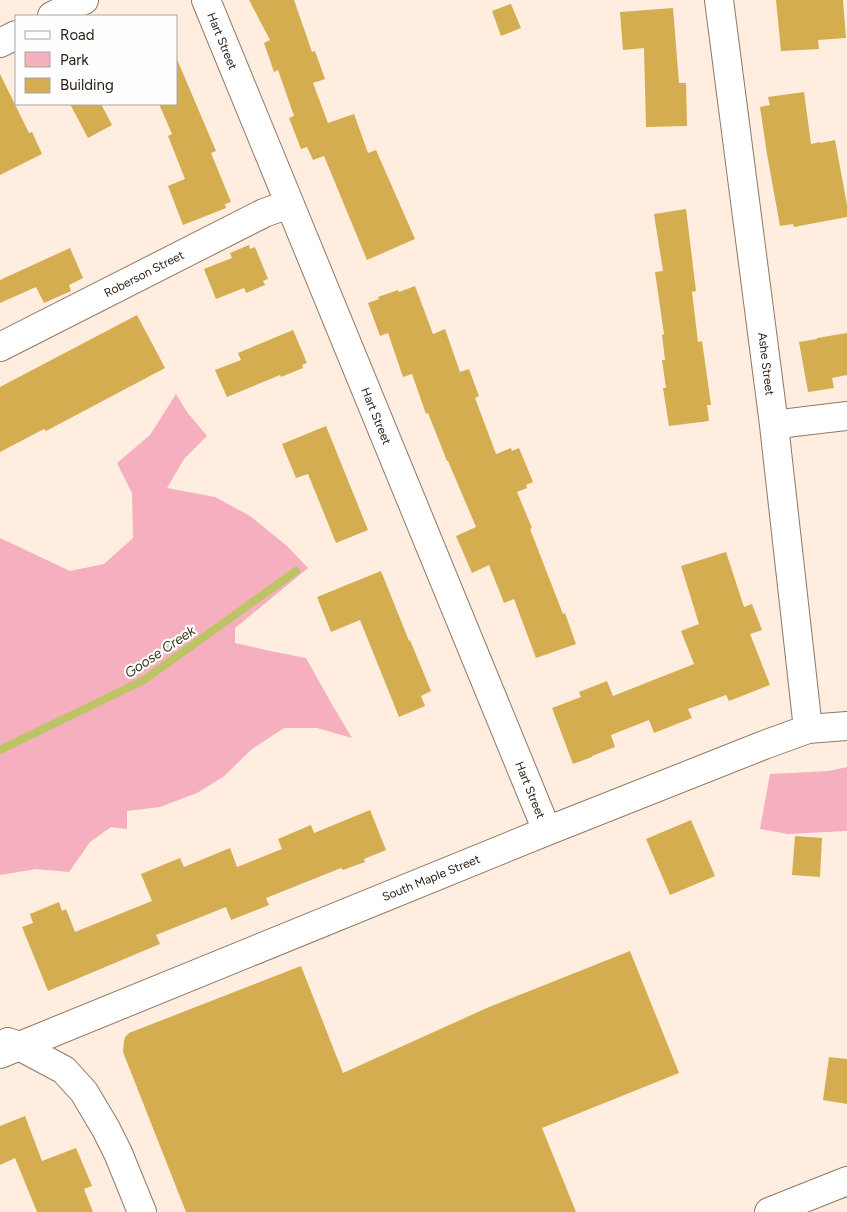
<svg xmlns="http://www.w3.org/2000/svg" width="847" height="1212" font-family="Figtree,sans-serif">
	<style>
		.green { fill: #f6afbe }
		.lines { fill: none; stroke-linecap: round; stroke-linejoin: round }
		.stream { stroke: #bcc465; stroke-width: 8 }
		.building { fill: #d4ad51 }
		.minor-casing { stroke: #917864; stroke-width: 30 }
		.minor { stroke: #fff; stroke-width: 28 }
		.labels { text-anchor: middle; dominant-baseline: central; stroke-width: 4.5; stroke-linejoin: round; paint-order: stroke }
		.street-label { font-size: 12px; fill: #2c2119; stroke: #fefefe }
		.water-label { font-size: 14px; font-style: italic; fill: #373a11; stroke: #fefefe }
	</style>
	<rect width="100%" height="100%" fill="#ffede0"/>
	<path class="green" d="M 176,394 L 187,412 L 207,436 L 184,459 L 167,488 L 215,497 L 250,516 L 287,546 L 308,568 L 235,628 L 235,643 L 270,651 L 306,658 L 330,701 L 352,738 L 317,728 L 284,728 L 252,749 L 223,777 L 197,793 L 160,807 L 127,811 L 127,829 L 111,827 L 90,842 L 69,872 L 36,869 L 0,875 L 0,538 L 70,571 L 104,564 L 133,538 L 132,493 L 117,463 L 150,435 Z
		M 847,767 L 847,831 L 788,834 L 760,829 L 770,774 L 829,771 Z"/>
	<g class="lines">
		<path class="stream" d="M 0,750 L 144,680 L 296,571"/>
	</g>
	<path class="building" d="M 249,0 L 294,0 L 312,52 L 315,51 L 325,79 L 313,83 L 328,123 L 354,114 L 368,153 L 376,150 L 415,239 L 367,260 L 324,156 L 313,160 L 307,147 L 301,149 L 289,118 L 294,116 L 278,70 L 274,72 L 264,43 L 270,40 Z
		M 776,0 L 843,0 L 846,38 L 818,40 L 819,49 L 781,51 Z
		M 511,4 L 521,28 L 501,36 L 492,11 Z
		M 673,8 L 679,83 L 686,83 L 687,126 L 646,127 L 644,48 L 623,50 L 620,12 Z
		M 176,57 L 216,151 L 211,153 L 231,202 L 225,204 L 226,208 L 183,225 L 168,186 L 185,179 L 168,136 L 172,134 L 159,104 L 176,104 Z
		M 0,74 L 29,133 L 32,132 L 42,154 L 0,175 Z
		M 804,92 L 811,144 L 820,142 L 820,143 L 835,140 L 847,205 L 847,217 L 794,227 L 793,224 L 780,226 L 767,154 L 760,107 L 770,105 L 768,97 Z
		M 70,104 L 101,104 L 112,125 L 88,138 Z
		M 686,209 L 696,291 L 692,292 L 698,342 L 702,341 L 711,405 L 707,405 L 709,421 L 669,426 L 663,388 L 666,388 L 662,360 L 665,360 L 662,335 L 664,334 L 655,272 L 663,271 L 654,214 Z
		M 249,245 L 250,249 L 255,247 L 268,279 L 263,281 L 265,285 L 246,293 L 244,288 L 216,299 L 204,269 L 232,258 L 230,253 Z
		M 70,248 L 83,278 L 69,285 L 71,291 L 44,303 L 36,287 L 0,303 L 0,280 Z
		M 415,286 L 433,334 L 445,329 L 460,372 L 469,369 L 479,396 L 475,398 L 496,454 L 511,448 L 512,451 L 519,448 L 533,482 L 526,485 L 527,488 L 517,492 L 532,528 L 530,529 L 563,614 L 565,613 L 576,644 L 536,658 L 514,599 L 504,603 L 489,565 L 472,573 L 456,536 L 476,527 L 448,461 L 447,461 L 428,413 L 426,414 L 412,374 L 403,377 L 388,333 L 380,336 L 368,303 L 379,299 L 378,297 L 398,290 L 399,292 Z
		M 137,315 L 165,368 L 46,431 L 44,429 L 0,452 L 0,387 Z
		M 293,330 L 307,363 L 302,365 L 303,368 L 281,377 L 280,375 L 227,397 L 215,370 L 241,360 L 238,353 Z
		M 847,333 L 847,375 L 832,378 L 834,388 L 808,392 L 799,342 L 817,339 L 817,338 Z
		M 326,426 L 368,530 L 336,543 L 308,474 L 296,478 L 282,444 Z
		M 726,552 L 744,607 L 752,604 L 762,630 L 750,634 L 770,685 L 729,701 L 726,695 L 688,709 L 692,718 L 654,733 L 649,720 L 611,735 L 615,747 L 592,756 L 592,757 L 573,764 L 552,708 L 581,697 L 579,692 L 607,681 L 613,696 L 694,664 L 681,631 L 699,624 L 681,566 Z
		M 381,571 L 409,641 L 410,640 L 431,691 L 421,696 L 425,706 L 399,717 L 360,620 L 331,632 L 317,597 Z
		M 370,810 L 386,850 L 364,859 L 365,862 L 343,870 L 341,868 L 266,898 L 269,905 L 231,920 L 226,907 L 156,935 L 160,944 L 48,991 L 22,927 L 33,923 L 30,914 L 59,902 L 62,911 L 66,909 L 75,932 L 152,901 L 141,874 L 180,858 L 184,867 L 230,848 L 237,867 L 282,849 L 278,839 L 311,825 L 314,833 Z
		M 691,820 L 715,876 L 670,895 L 646,839 Z
		M 795,836 L 822,838 L 820,877 L 792,875 Z
		M 630,951 L 679,1073 L 542,1128 L 576,1212 L 186,1212 L 123,1052 L 124,1041 L 125,1037 L 129,1033 L 301,966 L 343,1073 L 489,1007 Z
		M 829,1057 L 847,1059 L 847,1104 L 823,1100 Z
		M 25,1116 L 42,1161 L 76,1148 L 92,1186 L 84,1189 L 93,1212 L 37,1212 L 15,1158 L 0,1165 L 0,1126 Z"/>
	<g class="lines">
		<g class="minor-casing">
			<path id="minor" d="M 206,0 L 547,831
				M 719,0 L 774,425 L 808,729
				M 52,16 L 84,0
				M 0,43 L 16,35
				M 0,347 L 264,213 L 289,204
				M 774,425 L 796,422 L 847,416
				M 8,1042 L 19,1046 L 64,1070 L 84,1092 L 106,1129 L 118,1153 L 142,1212
				M 0,1054 L 547,831 L 764,745 L 808,729 L 847,726
				M 769,1212 L 847,1181"/>
		</g>
		<use href="#minor" class="minor"/>
	</g>
	<g class="labels">
		<g class="street-label">
			<text transform="translate(222 41) rotate(68)">Hart Street</text>
			<text transform="translate(144 274) rotate(-27)">Roberson Street</text>
			<text transform="translate(766 364) rotate(83)">Ashe Street</text>
			<text transform="translate(376 416) rotate(68)">Hart Street</text>
			<text transform="translate(530 790) rotate(68)">Hart Street</text>
			<text transform="translate(431 878) rotate(-22)">South Maple Street</text>
		</g>
		<g class="water-label">
			<text transform="translate(160 652) rotate(-34)">Goose Creek</text>
		</g>
	</g>
	<rect x="15" y="15" width="162" height="90" fill="#fefefe" stroke="#aaa6a2"/>
	<rect x="25" y="31" width="25" height="8" fill="#ffffff" stroke="#aaa6a2"/>
	<text x="60" y="40" font-size="15" fill="#2c2119">Road</text>
	<rect x="25" y="52" width="25" height="15" fill="#f6afbe" stroke="#aaa6a2"/>
	<text x="60" y="65" font-size="15" fill="#2c2119">Park</text>
	<rect x="25" y="78" width="25" height="15" fill="#d4ad51" stroke="#aaa6a2"/>
	<text x="60" y="90" font-size="15" fill="#2c2119">Building</text>
</svg>
